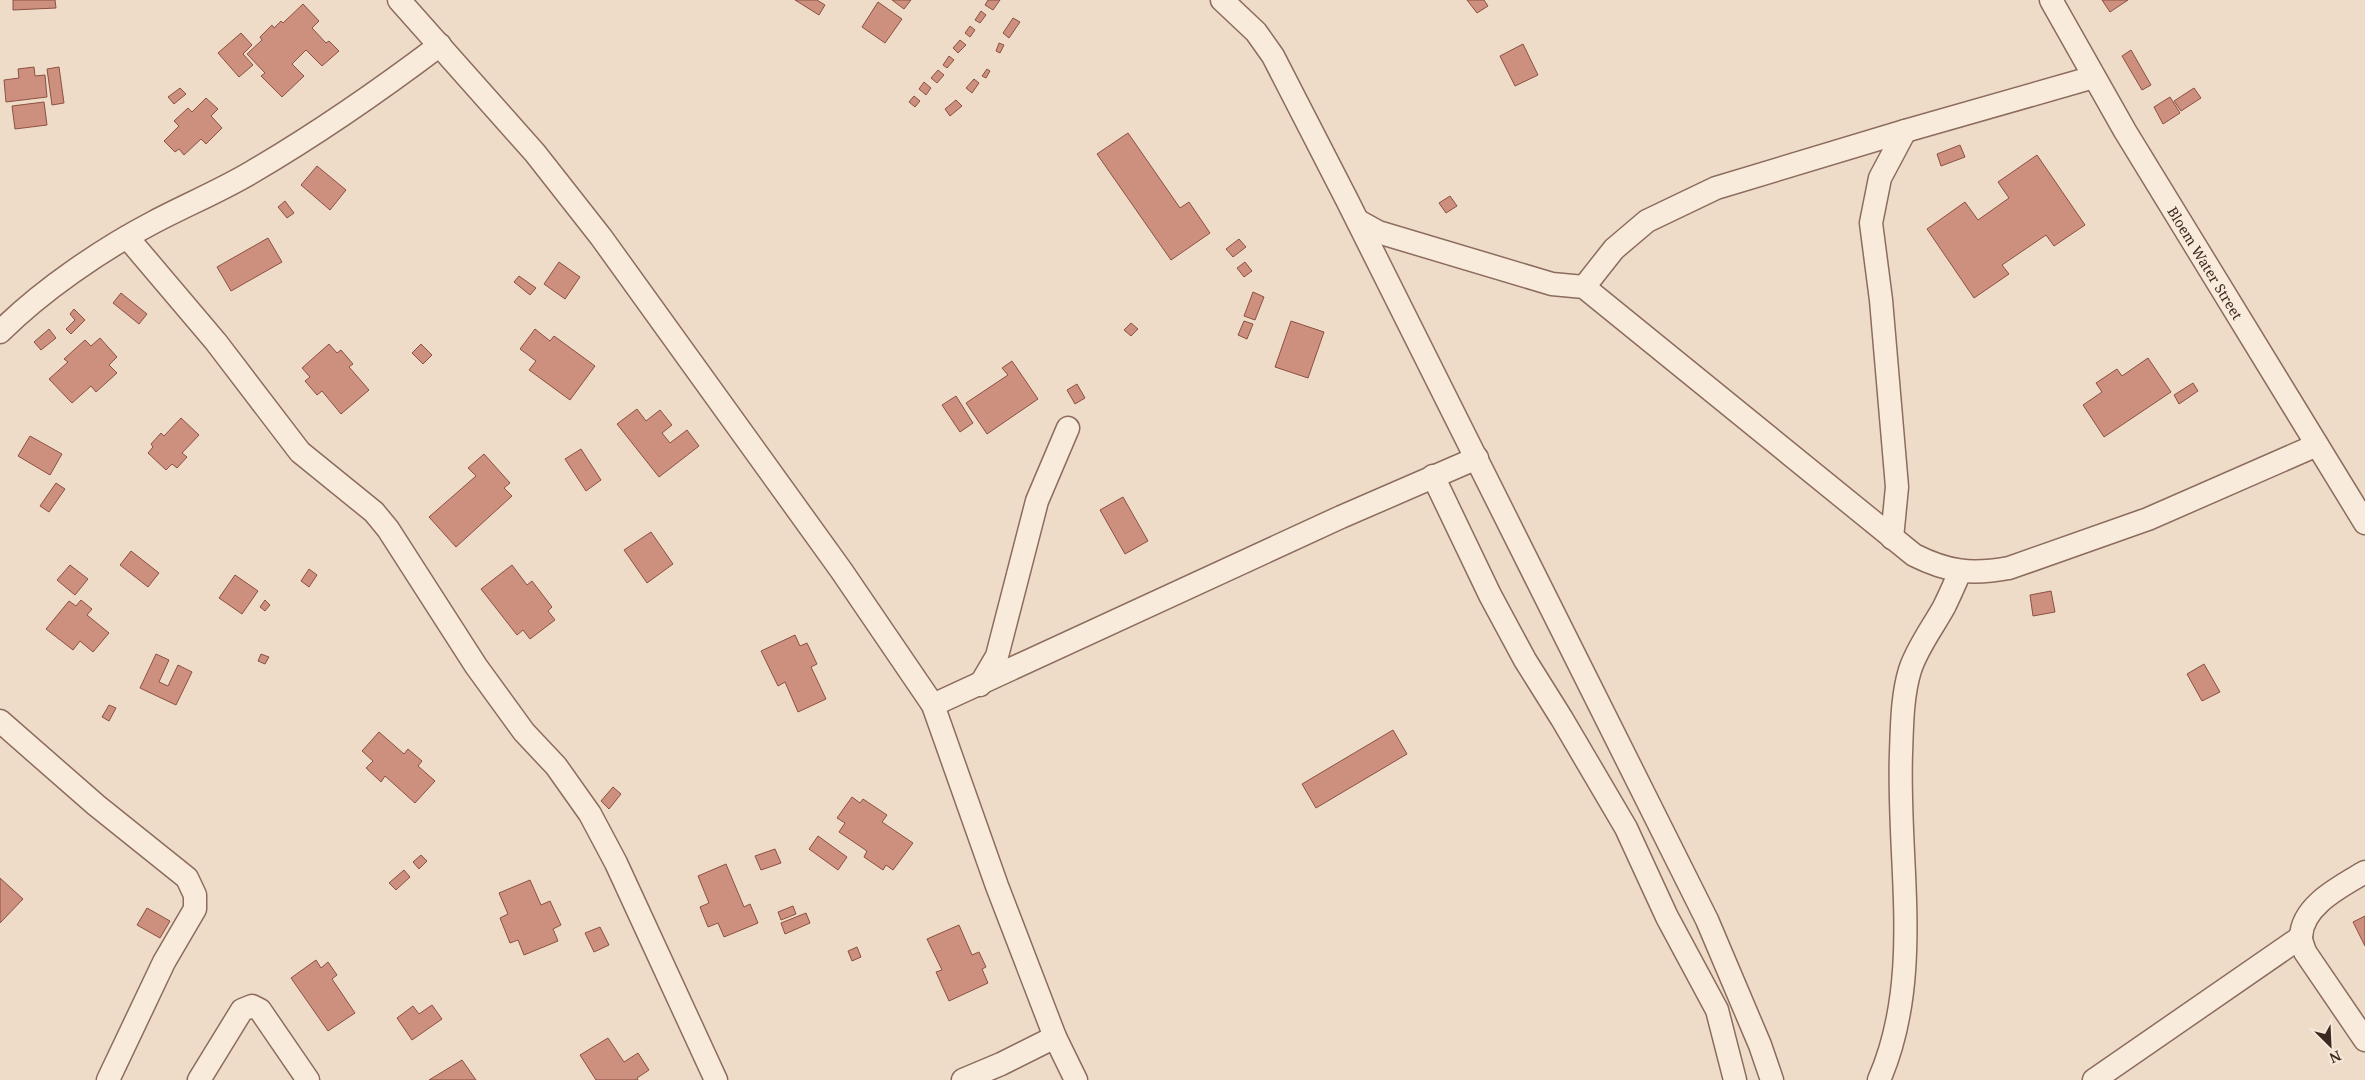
<svg xmlns="http://www.w3.org/2000/svg" width="2365" height="1080" font-family="'Noto Serif',serif">
	<style>
		.building { fill: #cd8f7e; stroke: #8b5142 }
		.lines { fill: none; stroke-linecap: round; stroke-linejoin: round }
		.minor-casing { stroke: #8c6c5d; stroke-width: 25 }
		.minor { stroke: #f9ebdc; stroke-width: 22 }
		.labels { text-anchor: middle; dominant-baseline: central; stroke-width: 4; stroke-linejoin: round; paint-order: stroke }
		.street-label { font-size: 14px; fill: #3c2820; stroke: #f6e8d8 }
	</style>
	<rect width="100%" height="100%" fill="#efdcc8"/>
	<path class="building" d="M 13,0 L 55,0 L 56,8 L 13,10 Z
		M 795,0 L 817,0 L 825,5 L 819,15 Z
		M 892,0 L 911,0 L 904,9 Z
		M 988,0 L 1000,0 L 993,10 L 985,5 Z
		M 1467,0 L 1484,0 L 1488,6 L 1477,13 Z
		M 2102,0 L 2128,0 L 2110,12 Z
		M 878,2 L 902,19 L 885,43 L 862,27 Z
		M 303,4 L 319,21 L 312,28 L 326,43 L 329,41 L 339,51 L 322,66 L 306,50 L 292,64 L 304,76 L 282,97 L 261,76 L 265,73 L 247,54 L 262,40 L 260,37 L 272,25 L 274,28 L 281,21 L 283,23 Z
		M 981,11 L 986,15 L 980,23 L 975,20 Z
		M 1013,18 L 1020,22 L 1009,38 L 1003,33 Z
		M 970,26 L 975,30 L 970,37 L 965,33 Z
		M 241,33 L 252,45 L 243,54 L 253,65 L 239,77 L 218,53 Z
		M 960,40 L 966,45 L 958,53 L 953,48 Z
		M 999,43 L 1004,45 L 1000,53 L 996,51 Z
		M 1523,44 L 1538,75 L 1515,86 L 1500,56 Z
		M 2131,50 L 2151,85 L 2142,90 L 2122,56 Z
		M 949,56 L 954,60 L 947,68 L 943,65 Z
		M 34,67 L 35,76 L 45,75 L 47,97 L 6,102 L 4,80 L 19,78 L 18,69 Z
		M 59,67 L 64,103 L 52,105 L 47,69 Z
		M 987,69 L 990,71 L 986,78 L 982,76 Z
		M 938,70 L 944,75 L 937,83 L 931,78 Z
		M 974,79 L 979,83 L 972,93 L 966,88 Z
		M 924,82 L 931,88 L 926,95 L 919,89 Z
		M 180,88 L 186,94 L 174,104 L 168,97 Z
		M 2194,88 L 2201,98 L 2181,111 L 2174,101 Z
		M 914,96 L 920,101 L 915,107 L 909,102 Z
		M 2170,97 L 2180,113 L 2163,124 L 2154,107 Z
		M 206,98 L 218,109 L 211,116 L 222,128 L 206,144 L 201,139 L 184,155 L 179,149 L 175,152 L 164,141 L 179,126 L 174,121 L 188,108 L 192,112 Z
		M 956,100 L 962,106 L 950,116 L 945,109 Z
		M 44,102 L 47,125 L 15,129 L 12,106 Z
		M 1128,133 L 1180,208 L 1189,202 L 1210,233 L 1171,260 L 1097,154 Z
		M 1960,145 L 1965,157 L 1941,166 L 1937,154 Z
		M 2037,155 L 2085,225 L 2054,246 L 2046,235 L 2002,265 L 2009,274 L 1974,298 L 1927,229 L 1965,202 L 1978,220 L 2009,198 L 1998,182 Z
		M 317,166 L 346,190 L 330,210 L 301,185 Z
		M 1450,196 L 1457,206 L 1446,213 L 1439,203 Z
		M 285,201 L 294,213 L 287,218 L 278,207 Z
		M 268,238 L 282,262 L 231,291 L 217,267 Z
		M 1239,239 L 1246,247 L 1233,257 L 1226,249 Z
		M 559,262 L 580,277 L 565,299 L 544,284 Z
		M 1245,262 L 1252,271 L 1244,277 L 1237,268 Z
		M 519,276 L 536,288 L 530,295 L 514,282 Z
		M 1253,292 L 1264,297 L 1255,320 L 1244,316 Z
		M 121,293 L 147,314 L 139,324 L 113,303 Z
		M 74,309 L 85,320 L 71,334 L 66,329 L 75,320 L 70,314 Z
		M 1244,321 L 1253,324 L 1247,339 L 1238,335 Z
		M 1291,321 L 1324,332 L 1308,378 L 1275,367 Z
		M 1131,323 L 1138,329 L 1131,336 L 1124,330 Z
		M 49,329 L 56,338 L 41,350 L 34,342 Z
		M 535,329 L 550,341 L 554,336 L 595,366 L 570,400 L 529,370 L 536,361 L 520,349 Z
		M 100,338 L 117,357 L 109,365 L 117,373 L 96,392 L 91,386 L 72,403 L 49,379 L 68,362 L 64,359 L 85,340 L 91,346 Z
		M 329,344 L 337,353 L 341,350 L 353,364 L 349,367 L 369,390 L 341,414 L 322,391 L 317,395 L 305,381 L 310,377 L 302,368 Z
		M 421,344 L 432,355 L 423,364 L 412,353 Z
		M 2148,358 L 2171,392 L 2104,437 L 2083,405 L 2102,392 L 2096,383 L 2117,369 L 2122,376 Z
		M 1012,361 L 1038,399 L 987,434 L 966,403 L 1008,375 L 1002,368 Z
		M 2193,383 L 2198,391 L 2179,404 L 2174,395 Z
		M 1077,384 L 1085,398 L 1075,404 L 1067,390 Z
		M 956,396 L 973,423 L 960,432 L 942,405 Z
		M 637,409 L 646,421 L 660,410 L 672,425 L 662,433 L 670,443 L 687,430 L 699,446 L 659,477 L 617,424 Z
		M 181,418 L 199,435 L 182,453 L 187,457 L 177,468 L 172,464 L 166,470 L 148,453 L 153,447 L 151,444 L 161,433 L 164,436 Z
		M 30,436 L 62,454 L 50,475 L 18,456 Z
		M 581,449 L 601,480 L 586,491 L 565,459 Z
		M 484,454 L 510,483 L 504,488 L 512,496 L 456,547 L 429,517 L 476,476 L 468,468 Z
		M 56,483 L 65,489 L 49,512 L 40,506 Z
		M 1123,497 L 1148,541 L 1125,554 L 1100,510 Z
		M 651,532 L 673,564 L 647,583 L 624,550 Z
		M 131,551 L 159,573 L 148,587 L 120,565 Z
		M 70,565 L 88,579 L 75,595 L 57,580 Z
		M 512,565 L 527,585 L 532,581 L 552,607 L 548,611 L 555,620 L 530,639 L 523,630 L 517,635 L 481,589 Z
		M 309,569 L 317,575 L 309,587 L 301,581 Z
		M 235,575 L 258,591 L 242,614 L 219,598 Z
		M 2051,591 L 2055,612 L 2033,616 L 2030,595 Z
		M 81,600 L 92,609 L 87,615 L 109,633 L 93,652 L 80,641 L 73,650 L 46,629 L 69,601 L 76,606 Z
		M 265,600 L 270,605 L 265,611 L 260,607 Z
		M 795,635 L 800,646 L 807,643 L 817,664 L 811,667 L 826,699 L 798,712 L 785,682 L 778,686 L 761,651 Z
		M 156,654 L 169,660 L 159,682 L 168,686 L 178,665 L 192,672 L 176,705 L 140,688 Z
		M 261,654 L 269,657 L 265,664 L 258,661 Z
		M 2204,664 L 2220,692 L 2202,701 L 2187,674 Z
		M 109,705 L 116,708 L 109,721 L 102,717 Z
		M 1393,730 L 1407,754 L 1316,808 L 1302,784 Z
		M 379,732 L 404,754 L 408,749 L 422,761 L 418,766 L 435,781 L 415,803 L 385,776 L 381,782 L 366,768 L 373,761 L 362,751 Z
		M 613,787 L 621,794 L 609,809 L 601,801 Z
		M 852,797 L 860,803 L 863,799 L 887,815 L 882,822 L 913,843 L 893,870 L 886,865 L 883,870 L 864,857 L 867,851 L 839,832 L 845,823 L 837,818 Z
		M 818,836 L 847,857 L 838,870 L 809,849 Z
		M 775,849 L 781,863 L 761,870 L 755,856 Z
		M 421,855 L 427,861 L 419,869 L 413,862 Z
		M 726,864 L 744,907 L 750,904 L 758,923 L 724,937 L 718,923 L 708,927 L 700,907 L 709,903 L 698,876 Z
		M 404,870 L 410,877 L 396,890 L 389,883 Z
		M 0,878 L 23,899 L 0,923 Z
		M 530,880 L 541,905 L 550,901 L 561,925 L 553,929 L 558,941 L 524,955 L 518,940 L 510,943 L 500,918 L 508,914 L 499,893 Z
		M 793,906 L 796,914 L 781,920 L 778,912 Z
		M 147,908 L 170,921 L 160,938 L 137,925 Z
		M 806,913 L 810,923 L 785,934 L 781,923 Z
		M 2365,916 L 2365,946 L 2353,922 Z
		M 959,925 L 972,955 L 979,952 L 986,967 L 982,969 L 988,983 L 949,1001 L 936,972 L 942,970 L 927,939 Z
		M 600,927 L 609,945 L 594,952 L 585,933 Z
		M 857,947 L 861,957 L 852,961 L 848,951 Z
		M 316,960 L 321,968 L 328,962 L 337,975 L 332,979 L 355,1013 L 328,1031 L 291,978 Z
		M 432,1005 L 442,1019 L 412,1040 L 397,1018 L 413,1006 L 419,1014 Z
		M 608,1038 L 624,1062 L 638,1053 L 649,1070 L 637,1078 L 638,1080 L 596,1080 L 580,1055 Z
		M 462,1060 L 476,1080 L 429,1080 Z"/>
	<g class="lines">
		<g class="minor-casing">
			<g id="minor">
				<path d="M 399,0 L 535,153 L 601,237 L 841,570 L 933,705 L 997,886 L 1055,1037 L 1001,1064 L 963,1080"/>
				<path d="M 1222,0 L 1256,32 L 1273,56 L 1347,200 L 1707,920 L 1760,1045 L 1772,1080"/>
				<path id="s1" d="M 2051,0 L 2125,131 L 2365,523"/>
				<path d="M 1358,221 L 1378,232 L 1552,284 L 1584,287 L 1914,555 C 1948,572 1971,575 2009,568 L 2148,519 L 2317,445"/>
				<path d="M 127,237 L 216,342 L 300,452 L 374,512 L 388,529 L 476,666 L 524,732 L 556,766 L 590,814 L 616,863 L 716,1080"/>
				<path d="M 1584,287 L 1614,249 L 1647,221 L 1716,188 L 1905,131 L 2094,77"/>
				<path d="M 0,332 C 41,291 102,249 154,222 C 186,205 220,191 252,172 C 317,134 379,91 440,45"/>
				<path d="M 1433,476 L 1490,595 L 1525,660 L 1562,719 L 1626,828 L 1667,917 L 1717,1010 L 1735,1080"/>
				<path d="M 1892,538 L 1897,487 L 1881,300 L 1871,223 L 1880,178 L 1905,131"/>
				<path d="M 980,685 L 997,656 L 1037,501 L 1068,428"/>
				<path d="M 933,705 L 1341,517 L 1477,458"/>
				<path d="M 0,721 L 96,805 L 187,878 L 195,895 L 195,909 L 164,962 L 108,1080"/>
				<path d="M 2365,872 C 2342,886 2302,905 2301,937 C 2301,942 2304,948 2305,952 L 2365,1040"/>
				<path d="M 1055,1037 L 1076,1080"/>
				<path d="M 199,1080 L 242,1010 L 252,1006 L 260,1010 L 308,1080"/>
				<path d="M 1879,1080 C 1924,977 1897,862 1901,753 C 1902,726 1902,696 1910,670 C 1917,648 1933,627 1944,607 C 1950,595 1955,583 1960,572"/>
				<path d="M 2094,1080 L 2301,937"/>
			</g>
		</g>
		<use href="#minor" class="minor"/>
	</g>
	<g class="labels">
		<g class="street-label">
			<text stroke="none"><textPath href="#s1" startOffset="305">Bloem Water Street</textPath></text>
		</g>
	</g>
	<g transform="translate(2330 1045) rotate(156)" stroke="#f6e8d8" stroke-width="4" paint-order="stroke">
	<path d="M0-4L9 19L0 12L-9 19Z" fill="#3c2820"/>
	<text y="-8" font-size="14" font-weight="bold" text-anchor="middle" fill="#3c2820">N</text>
	</g>
</svg>
